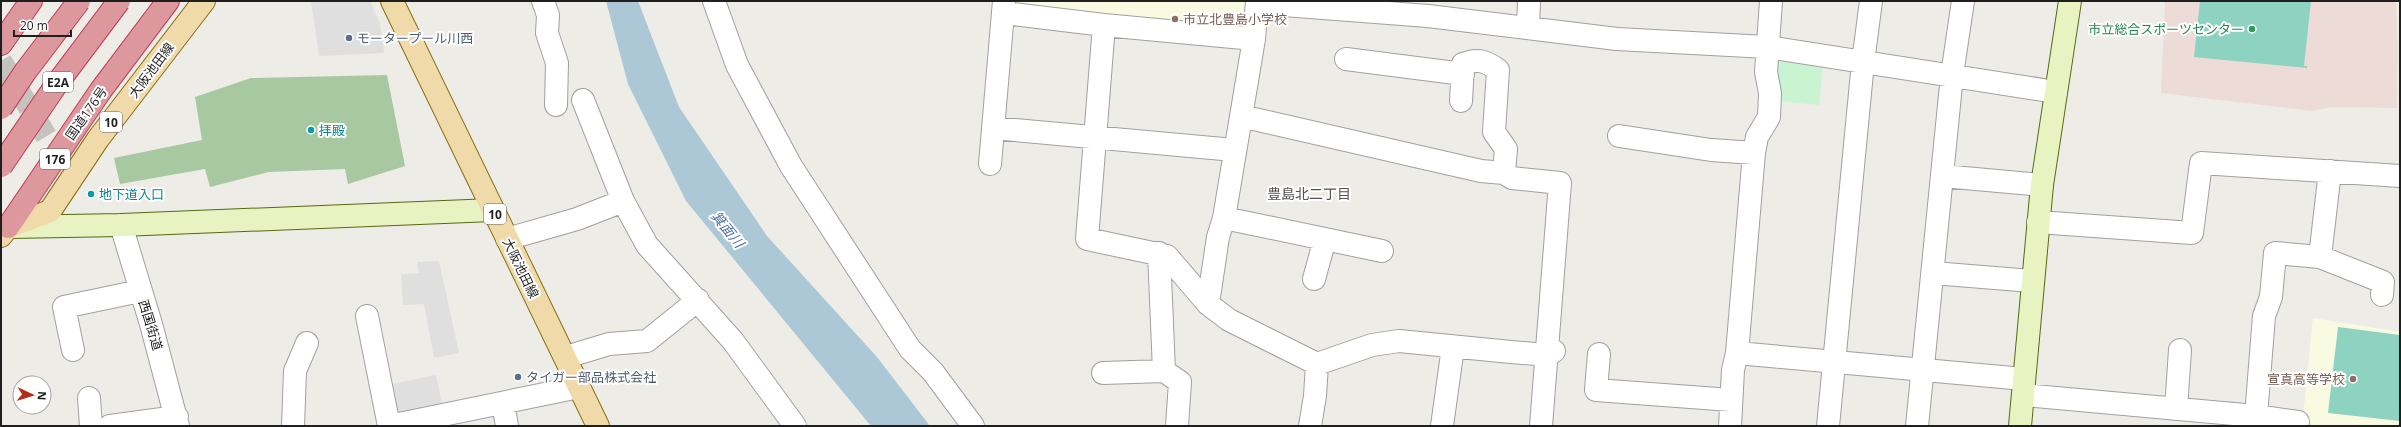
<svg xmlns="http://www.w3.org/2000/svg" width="2401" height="427" font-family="'Open Sans','Noto Sans JP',sans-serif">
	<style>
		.commercial { fill: #eddbd8 }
		.education { fill: #f8fbe2 }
		.forest { fill: #a7c8a0 }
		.park { fill: #c9f3d1 }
		.pitch { fill: #8ed3c1 }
		.parking { fill: #dfdfdf }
		.water { fill: #acc8d6 }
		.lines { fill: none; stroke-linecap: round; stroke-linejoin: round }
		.street-tunnel { stroke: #c5c3be; stroke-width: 22; stroke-dasharray: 22 11; stroke-linecap: butt }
		.street-casing { stroke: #a0a0a0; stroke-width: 24 }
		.secondary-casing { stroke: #556913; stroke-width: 24 }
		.primary-casing { stroke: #866e13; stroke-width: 24 }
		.highway-casing { stroke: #c43b59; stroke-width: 24 }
		.street { stroke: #fff; stroke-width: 22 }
		.secondary { stroke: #e9f2c1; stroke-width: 22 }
		.primary { stroke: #f0daa9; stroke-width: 22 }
		.highway { stroke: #dc989c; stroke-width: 22 }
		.highway-bridge-casing { stroke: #c43b59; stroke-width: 24; stroke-linecap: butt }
		.highway-bridge { stroke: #dc989c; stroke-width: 22 }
		.education-dot { fill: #8d6e63; stroke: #fff; stroke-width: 1.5 }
		.leisure-dot { fill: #2e9e5b; stroke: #fff; stroke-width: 1.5 }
		.service-dot { fill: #5c6f8a; stroke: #fff; stroke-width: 1.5 }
		.culture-dot { fill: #0f9aa8; stroke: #fff; stroke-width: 1.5 }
		.labels { text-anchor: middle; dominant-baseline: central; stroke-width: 4; stroke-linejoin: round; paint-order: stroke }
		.shield { fill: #fff; stroke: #626262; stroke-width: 1 }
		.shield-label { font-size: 12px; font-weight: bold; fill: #1f1f1f }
		.education-label { font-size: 13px; fill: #785e54; stroke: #fff; text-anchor: start }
		.leisure-label { font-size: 13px; fill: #27864d; stroke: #fff; text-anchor: end }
		.service-label { font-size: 13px; fill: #4e5e75; stroke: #fff; text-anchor: start }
		.street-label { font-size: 13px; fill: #1f1f1f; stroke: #fff }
		.culture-label { font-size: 13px; fill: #0d838f; stroke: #fff; text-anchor: start }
		.neighbourhood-label { font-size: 14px; fill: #525252; stroke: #fff }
		.water-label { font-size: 14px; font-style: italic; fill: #5773a2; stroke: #fff }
	</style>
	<rect width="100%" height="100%" fill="#eeece6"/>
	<path class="commercial" d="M 2165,1 L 2396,1 L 2398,49 L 2397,108 L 2331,107 L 2313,111 L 2161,93 Z"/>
	<path class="education" d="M 1013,1 L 1249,1 L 1248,27 L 1240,33 L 1019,10 Z
		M 2313,318 L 2400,332 L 2400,426 L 2302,426 Z"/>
	<path class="forest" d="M 387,75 L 405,166 L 348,184 L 345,169 L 269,172 L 210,187 L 205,169 L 120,184 L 114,158 L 202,140 L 195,97 L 251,78 Z"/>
	<path class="park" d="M 1780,58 L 1823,65 L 1819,105 L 1777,101 L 1774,62 Z"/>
	<path class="pitch" d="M 2200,1 L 2311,1 L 2304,66 L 2307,66 L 2307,68 L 2194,57 Z
		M 2338,327 L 2400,335 L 2400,421 L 2328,413 Z"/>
	<path class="parking" d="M 311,1 L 370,1 L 380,23 L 384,53 L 319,56 Z
		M 439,261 L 459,353 L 434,358 L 424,304 L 403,305 L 401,274 L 419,273 L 417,262 Z
		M 436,375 L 443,409 L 398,418 L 387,385 Z"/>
	<path class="water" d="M 606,1 L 638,1 L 679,107 L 767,236 L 877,357 L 930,426 L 871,426 L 686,201 L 628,84 Z"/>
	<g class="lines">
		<path class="street-tunnel" d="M 1,61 L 76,186"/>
		<g class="street-casing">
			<path id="street" d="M 543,1 L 548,15 L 547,33 L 557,63 L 556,105
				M 714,1 L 737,65 L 791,166 L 910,349 L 933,372 L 973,426
				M 1257,3 L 1428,16 L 1617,39 L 1767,47 L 2056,92
				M 1004,13 L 1104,25 L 1254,39
				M 1104,25 L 1087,239 L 1167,256 L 1208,304 L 1229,320 L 1317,364 L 1372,345 L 1399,341 L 1511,352 L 1548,355 L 1554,351
				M 1528,28 L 1529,1
				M 1346,59 L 1463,74
				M 583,100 L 623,201
				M 1461,101 L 1463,64 C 1478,58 1486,61 1498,70 L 1494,132 L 1506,149 L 1504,173
				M 1241,116 L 1481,171 L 1504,173 L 1512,178 L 1560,183 L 1541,426
				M 993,128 L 1234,150
				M 1619,136 L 1711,150 L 1754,153
				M 990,164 L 1004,1
				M 1942,176 L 2042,185
				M 1224,218 L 1382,251
				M 2038,222 L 2192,233 L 2201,163 L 2400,176
				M 121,225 L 151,324 L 178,426
				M 507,239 L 577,219 L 623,201 L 647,245 L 733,341 L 795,426
				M 1159,253 L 1164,371 L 1180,382 L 1177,426
				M 2320,257 L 2383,282 L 2382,295
				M 1933,273 L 2032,281
				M 1314,279 L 1325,239
				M 1208,304 L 1218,237 L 1224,218 L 1254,39 L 1257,1
				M 367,316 L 389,426
				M 73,350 L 64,307 L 140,291
				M 1737,353 L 2024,379
				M 1599,354 L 1596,390 L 1731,400
				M 566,357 L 609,344 L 647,341 L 698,300
				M 1103,373 L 1164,371
				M 2023,395 L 2256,416 L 2298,422
				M 89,398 L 91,426
				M 503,403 L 507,426
				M 2176,409 L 2180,350
				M 2256,416 L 2264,316 L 2271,297 L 2275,253 L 2320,257 L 2330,171
				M 110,426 L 177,417
				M 293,426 L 295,371 L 307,343
				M 389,426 L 579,387
				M 1310,426 L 1315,396 L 1317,364
				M 1442,426 L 1453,347
				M 1730,426 L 1733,370 L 1737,353 L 1754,153 L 1757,137 L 1769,117 L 1770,93 L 1766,72 L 1771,1
				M 1828,426 L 1863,62 L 1871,1
				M 1917,426 L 1952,75 L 1963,1"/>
		</g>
		<g class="secondary-casing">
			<path id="secondary" d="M 10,227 L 121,225 L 493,210
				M 2020,426 L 2042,185 L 2070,1"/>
		</g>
		<g class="primary-casing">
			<path id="primary" d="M 392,1 L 598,426
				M 1,236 L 8,227 L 50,211 L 98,139 L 204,1"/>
		</g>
		<g class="highway-casing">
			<path id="highway" d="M 1,44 L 31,1
				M 8,227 L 101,90 L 168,1"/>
		</g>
		<use href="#street" class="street"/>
		<use href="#secondary" class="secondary"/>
		<use href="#primary" class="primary"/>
		<use href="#highway" class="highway"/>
		<g class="highway-bridge-casing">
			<path id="highway-bridge" d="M 1,108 L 25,72 L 79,1
				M 1,166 L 56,85 L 119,1"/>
		</g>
		<use href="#highway-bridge" class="highway-bridge"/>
	</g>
	<g class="education-dot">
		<circle cx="1175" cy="19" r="4"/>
		<circle cx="2353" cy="379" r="4"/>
	</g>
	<circle class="leisure-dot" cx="2252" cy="29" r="4"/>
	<g class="service-dot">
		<circle cx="349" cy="38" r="4"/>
		<circle cx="518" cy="377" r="4"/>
	</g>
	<g class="culture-dot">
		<circle cx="311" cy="130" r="4"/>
		<circle cx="91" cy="194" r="4"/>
	</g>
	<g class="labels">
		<g class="shield">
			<rect x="43" y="72" width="30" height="20" rx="3"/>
			<rect x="100" y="112" width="22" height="20" rx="3"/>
			<rect x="40" y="149" width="30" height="20" rx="3"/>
			<rect x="484" y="204" width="22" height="20" rx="3"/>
		</g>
		<g class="shield-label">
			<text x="58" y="82">E2A</text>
			<text x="111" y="122">10</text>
			<text x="55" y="159">176</text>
			<text x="495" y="214">10</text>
		</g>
		<g class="education-label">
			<text x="1183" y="19">市立北豊島小学校</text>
			<text x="2345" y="379" text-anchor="end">宣真高等学校</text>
		</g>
		<g class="leisure-label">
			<text x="2244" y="29">市立総合スポーツセンター</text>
		</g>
		<g class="service-label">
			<text x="357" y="38">モータープール川西</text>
			<text x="526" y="377">タイガー部品株式会社</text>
		</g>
		<g class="street-label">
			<text transform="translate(151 70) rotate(-53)">大阪池田線</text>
			<text transform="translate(86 113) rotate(-55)">国道176号</text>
			<text transform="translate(521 268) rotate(64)">大阪池田線</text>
			<text transform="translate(151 325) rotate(73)">西国街道</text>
		</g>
		<g class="culture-label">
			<text x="319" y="130">拝殿</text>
			<text x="99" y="194">地下道入口</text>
		</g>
		<g class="neighbourhood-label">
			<text x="1309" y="193">豊島北二丁目</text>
		</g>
		<g class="water-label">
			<text transform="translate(728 229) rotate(51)">箕面川</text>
		</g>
	</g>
	<rect width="2401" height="427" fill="none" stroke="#1f1f1f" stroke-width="4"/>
	<g transform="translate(32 395) rotate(94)"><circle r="19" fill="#ffffff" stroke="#a5a5a5"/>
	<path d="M0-3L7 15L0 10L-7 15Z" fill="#b42c19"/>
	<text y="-6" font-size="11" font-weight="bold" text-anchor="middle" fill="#1f1f1f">N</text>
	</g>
	<path d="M14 30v6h57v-6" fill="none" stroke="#1f1f1f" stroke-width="2"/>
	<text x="20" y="30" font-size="12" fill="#1f1f1f" stroke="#ffffff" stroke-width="3" paint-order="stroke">20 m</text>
</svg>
